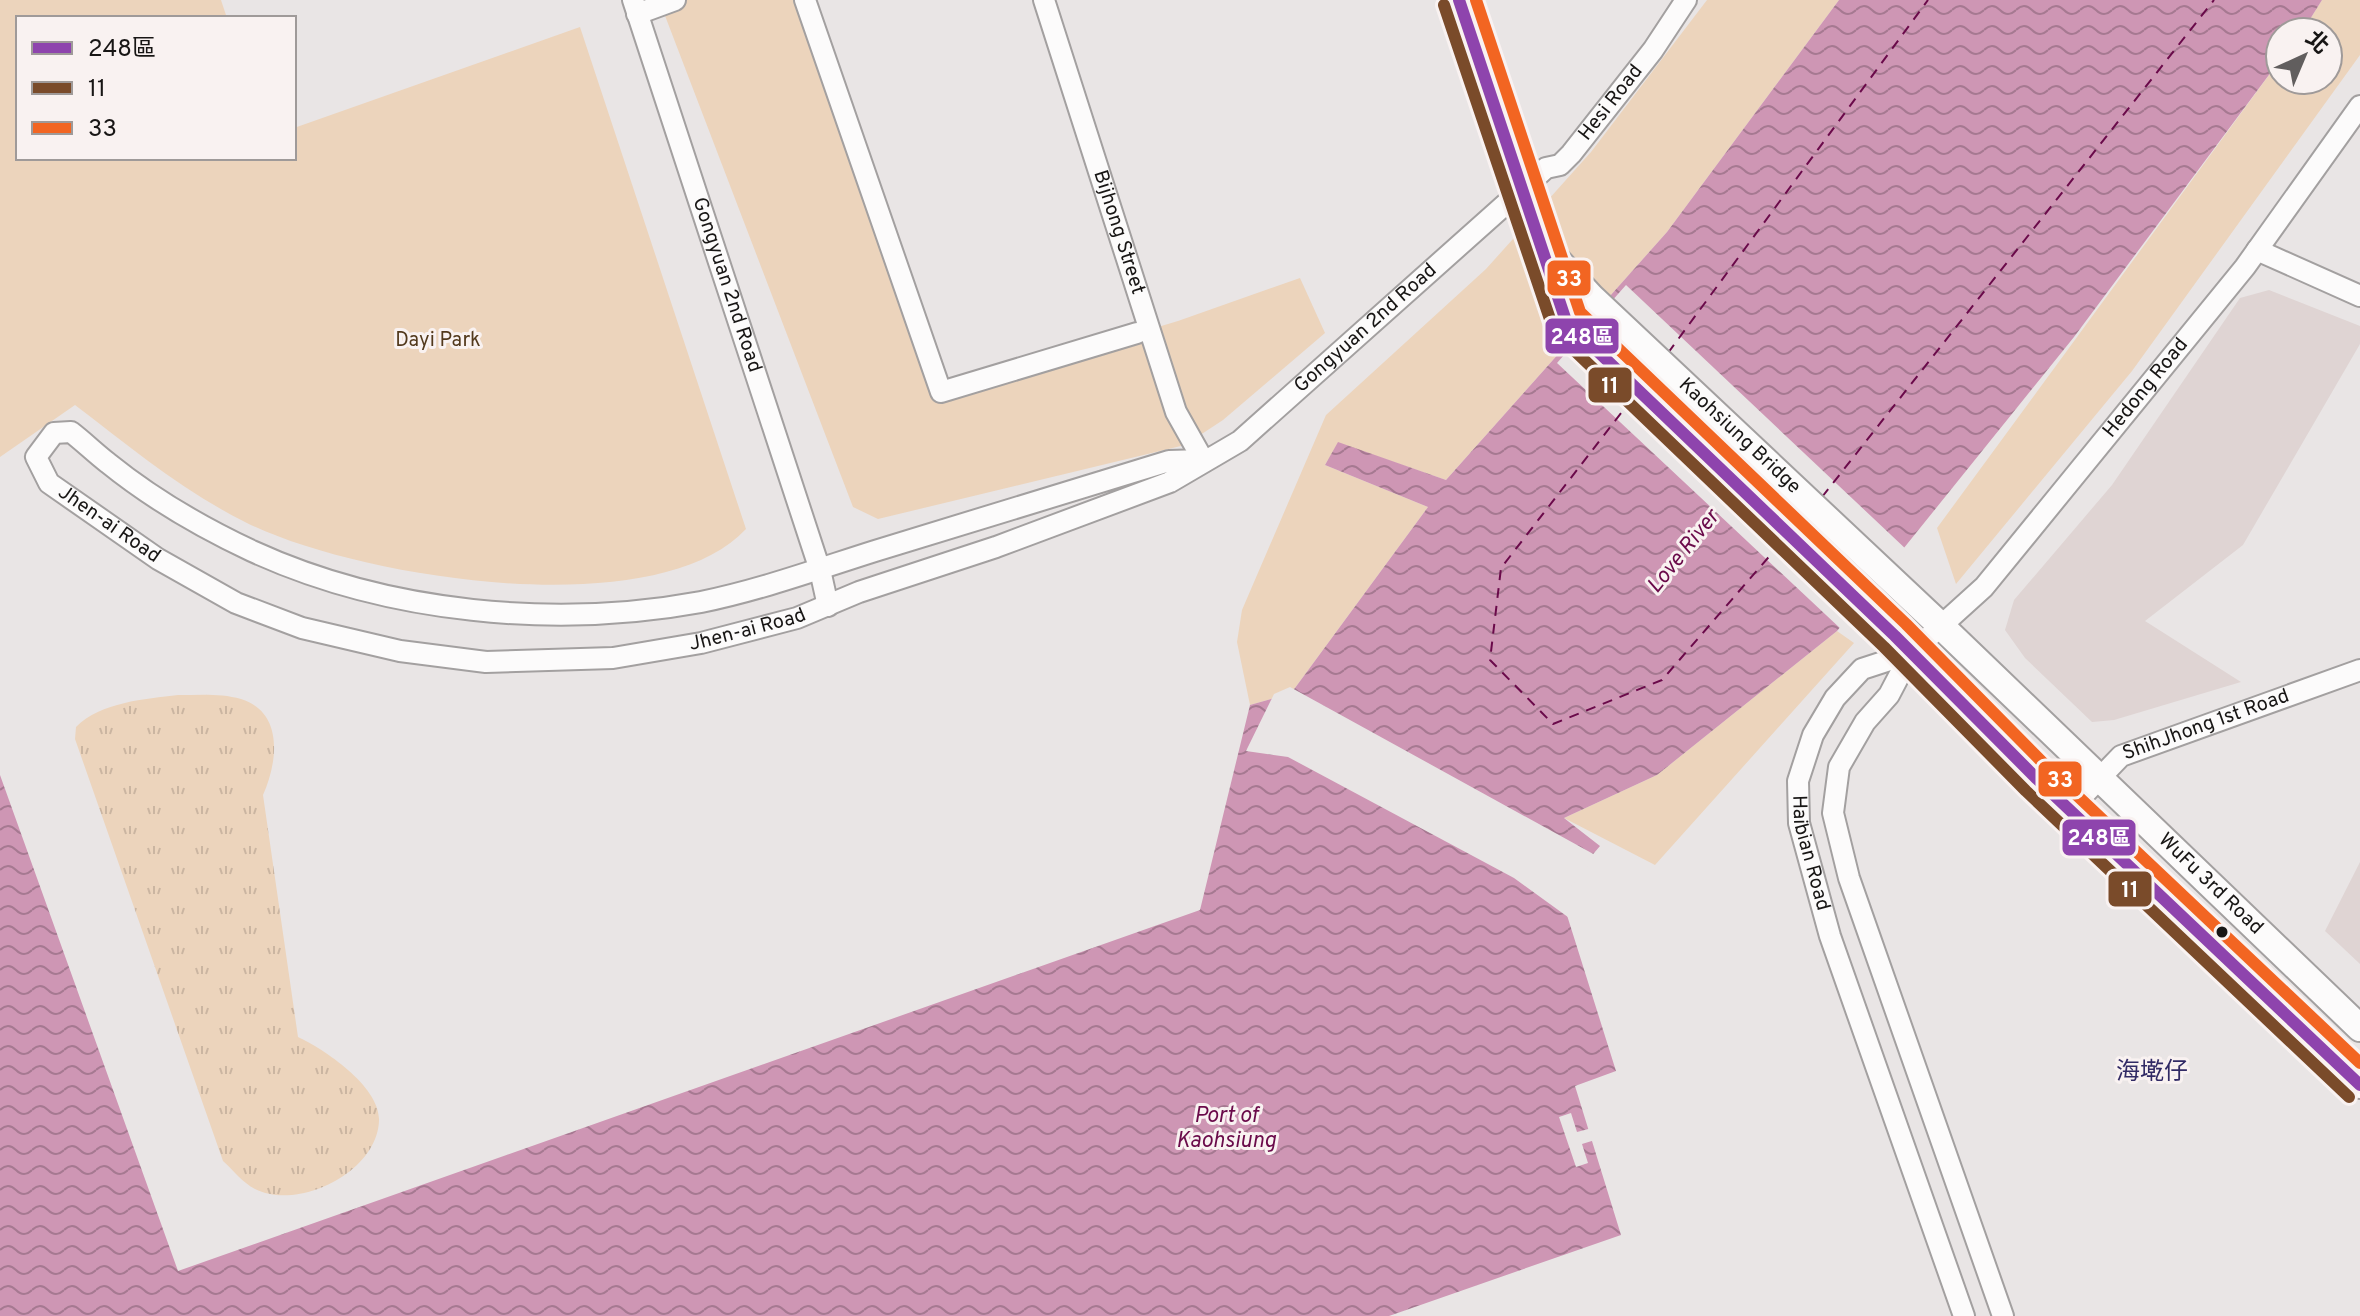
<svg xmlns="http://www.w3.org/2000/svg" width="2360" height="1316" font-family="Overpass,'Noto Sans TC',sans-serif">
	<style>
		.built { fill: #dfd4d3 }
		.grass { fill: url(#grass-tufts) }
		.park { fill: #ecd4bc }
		.water { fill: url(#water-waves) }
		.pier { fill: #e9e5e5 }
		.lines { fill: none; stroke-linecap: round; stroke-linejoin: round }
		.ferry { stroke: #6a0a4a; stroke-width: 2; stroke-dasharray: 10 8; stroke-linecap: butt }
		.minor-casing { stroke: #a3a0a0; stroke-width: 24 }
		.tertiary-casing { stroke: #a3a0a0; stroke-width: 30 }
		.minor { stroke: #fcfbfb; stroke-width: 20 }
		.tertiary { stroke: #fcfbfb; stroke-width: 26 }
		.bus-1-casing { stroke: #f9f2f1; stroke-width: 18 }
		.bus-2-casing { stroke: #f9f2f1; stroke-width: 18 }
		.bus-3-casing { stroke: #f9f2f1; stroke-width: 18 }
		.bus-1 { stroke: #8e44ad; stroke-width: 12 }
		.bus-2 { stroke: #7a4b2a; stroke-width: 12 }
		.bus-3 { stroke: #f26522; stroke-width: 12 }
		.bus-dot { fill: #181615; stroke: #f9f2f1; stroke-width: 3 }
		.labels { text-anchor: middle; dominant-baseline: central; stroke-width: 6; stroke-linejoin: round; paint-order: stroke }
		.street-label { font-size: 20px; fill: #181615; stroke: #f9f2f1 }
		.park-label { font-size: 20px; fill: #52391c; stroke: #f9f2f1 }
		.water-label { font-size: 22px; font-style: italic; fill: #6a0a4a; stroke: #f9f2f1 }
		.quarter-label { font-size: 24px; fill: #312a65; stroke: #f9f2f1 }
		.line-badge { stroke: #f9f2f1; stroke-width: 3 }
		.badge-label { font-size: 22px; text-anchor: middle; font-weight: bold; fill: #fff }
	</style>
	<defs>
		<pattern id="grass-tufts" width="24" height="20" patternUnits="userSpaceOnUse" patternTransform="scale(2)"><rect width="24" height="20" fill="#ecd4bc"/><path d="M3 7l-1-3M5 7V3M7 7l1-3M15 17l-1-3M17 17v-4M19 17l1-3" fill="none" stroke="#cab5a1"/></pattern>
		<pattern id="water-waves" width="16" height="10" patternUnits="userSpaceOnUse" patternTransform="scale(2)"><rect width="16" height="10" fill="#ce96b4"/><path d="M0 5q4-4 8 0t8 0" fill="none" stroke="#a67991"/></pattern>
	</defs>
	<rect width="100%" height="100%" fill="#e9e5e5"/>
	<path class="built" d="M 2269,290 L 2360,326 L 2360,344 L 2243,545 L 2145,621 L 2241,682 L 2114,720 L 2092,722 L 2025,658 L 2005,630 L 2014,600 L 2112,485 L 2240,298 Z
		M 2360,862 L 2360,964 L 2325,931 Z"/>
	<path class="grass" d="M 178,695 C 199,695 221,693 241,699 C 285,713 277,764 263,795 L 298,1037 C 324,1049 381,1087 379,1121 C 377,1172 299,1211 255,1189 C 243,1183 233,1170 223,1161 L 75,739 L 76,727 C 101,702 145,699 178,695 Z"/>
	<path class="park" d="M 0,0 L 221,0 L 227,18 L 18,18 L 18,158 L 294,158 L 294,128 L 580,27 L 746,529 C 655,627 353,577 245,522 C 183,491 130,447 75,405 L 0,457 Z
		M 659,0 L 808,0 L 941,392 L 1178,321 L 1300,278 L 1325,333 L 1223,420 L 1185,445 L 878,519 L 853,507 Z
		M 1707,0 L 1839,0 L 1667,232 L 1446,480 L 1338,443 L 1325,465 L 1428,507 L 1295,688 L 1289,694 L 1250,705 L 1237,642 L 1242,610 L 1326,415 L 1486,269 L 1591,152 Z
		M 2322,0 L 2360,0 L 2360,55 L 2132,371 L 1956,584 L 1937,528 L 2280,60 L 2280,80 L 2328,80 L 2328,32 L 2302,32 Z
		M 1837,631 L 1854,643 L 1655,865 L 1564,818 L 1657,775 Z"/>
	<path class="water" d="M 1839,0 L 2322,0 L 2302,32 L 2280,32 L 2280,60 L 2074,337 L 1837,631 L 1657,775 L 1564,818 L 1600,846 L 1560,893 L 1616,1071 L 1575,1086 L 1621,1235 L 1389,1316 L 0,1316 L 0,775 L 178,1271 L 1200,910 L 1250,705 L 1289,694 L 1295,688 L 1428,507 L 1325,465 L 1338,442 L 1446,480 L 1667,232 Z"/>
	<path class="pier" d="M 1626,285 L 1908,551 L 1842,630 L 1557,363 Z
		M 1290,687 L 1597,856 L 1565,893 L 1572,920 L 1514,878 L 1288,757 L 1246,751 L 1274,694 Z
		M 1571,1113 L 1577,1132 L 1592,1128 L 1595,1140 L 1582,1144 L 1588,1163 L 1576,1167 L 1559,1117 Z"/>
	<g class="lines">
		<path class="ferry" d="M 1668,353 L 1928,0
			M 1646,382 L 1654,371
			M 1632,399 L 1501,568 L 1490,660 L 1553,724 L 1662,680 L 1780,544
			M 1822,497 L 2214,0
			M 1798,525 L 1807,514"/>
		<g class="minor-casing">
			<g id="minor">
				<path id="s1" d="M 633,0 L 820,570 L 828,606"/>
				<path d="M 805,0 L 941,392 L 1137,333"/>
				<path id="s2" d="M 1044,0 L 1176,412 L 1203,460"/>
				<path d="M 637,14 L 675,0"/>
				<path d="M 2257,250 L 2360,296"/>
				<path id="s3" d="M 1203,460 L 1169,461 C 1071,491 973,521 875,551 C 818,569 760,590 701,602 C 555,629 387,613 252,551 C 203,528 150,497 108,463 C 95,453 84,442 71,432 L 54,433 L 36,457 L 49,483 L 158,559 L 236,603 L 302,628 L 400,651 L 486,662 L 613,658 L 701,643 L 797,618 L 859,592 L 996,547 L 1170,482 L 1240,441 L 1546,168 L 1560,165 L 1571,154 L 1653,50 L 1686,0"/>
				<path id="s4" d="M 1911,653 L 1862,669 L 1835,698 L 1813,735 L 1798,781 L 1799,823 L 1830,936 L 1964,1316"/>
				<path id="s5" d="M 2070,809 L 2121,756 L 2360,670"/>
				<path id="s6" d="M 2003,1316 L 1849,878 L 1833,813 L 1839,767 L 1865,722 L 1889,695 L 1911,653 L 1984,587 L 2245,267 L 2360,106"/>
			</g>
		</g>
		<g class="tertiary-casing">
			<g id="tertiary">
				<path d="M 1459,0 L 1566,321 L 1895,636 L 2037,779 L 2360,1085"/>
				<path id="s7" d="M 1546,248 L 1591,297 L 1941,626 L 2360,1028"/>
			</g>
		</g>
		<use href="#minor" class="minor"/>
		<use href="#tertiary" class="tertiary"/>
		<g class="bus-1-casing">
			<path id="bus-1" d="M 1459,0 L 1566,321 L 1895,636 L 2037,779 L 2360,1085"/>
		</g>
		<g class="bus-2-casing">
			<path id="bus-2" d="M 1444,5 L 1554,331 L 1884,647 L 2026,791 L 2349,1097"/>
		</g>
		<g class="bus-3-casing">
			<path id="bus-3" d="M 1476,0 L 1580,312 L 1906,624 L 2048,768 L 2360,1063"/>
		</g>
		<use href="#bus-1" class="bus-1"/>
		<use href="#bus-2" class="bus-2"/>
		<use href="#bus-3" class="bus-3"/>
	</g>
	<circle class="bus-dot" cx="2222" cy="932" r="7"/>
	<g class="labels">
		<g class="street-label">
			<text stroke="none"><textPath href="#s3" startOffset="3054">Hesi Road</textPath></text>
			<text stroke="none"><textPath href="#s2" startOffset="244">Bijhong Street</textPath></text>
			<text stroke="none"><textPath href="#s1" startOffset="300">Gongyuan 2nd Road</textPath></text>
			<text stroke="none"><textPath href="#s3" startOffset="2718">Gongyuan 2nd Road</textPath></text>
			<text stroke="none"><textPath href="#s6" startOffset="1068">Hedong Road</textPath></text>
			<text stroke="none"><textPath href="#s7" startOffset="270">Kaohsiung Bridge</textPath></text>
			<text stroke="none"><textPath href="#s3" startOffset="1348">Jhen-ai Road</textPath></text>
			<text stroke="none"><textPath href="#s3" startOffset="2020">Jhen-ai Road</textPath></text>
			<text stroke="none"><textPath href="#s5" startOffset="164">ShihJhong 1st Road</textPath></text>
			<text stroke="none"><textPath href="#s4" startOffset="256">Haibian Road</textPath></text>
			<text stroke="none"><textPath href="#s7" startOffset="920">WuFu 3rd Road</textPath></text>
		</g>
		<g class="park-label">
			<text x="438" y="341">Dayi Park</text>
		</g>
		<g class="water-label">
			<text transform="translate(1684 552) rotate(-51)">Love River</text>
			<text x="1226" y="1116">Port of<tspan x="1226" dy="25">Kaohsiung</tspan></text>
		</g>
		<g class="quarter-label">
			<text x="2152" y="1073">海墘仔</text>
		</g>
	</g>
	<g class="line-badge">
		<rect x="1546" y="259" width="46" height="38" rx="8" fill="#f26522"/>
		<rect x="1544" y="317" width="76" height="38" rx="8" fill="#8e44ad"/>
		<rect x="1587" y="366" width="46" height="38" rx="8" fill="#7a4b2a"/>
		<rect x="2037" y="760" width="46" height="38" rx="8" fill="#f26522"/>
		<rect x="2061" y="818" width="76" height="39" rx="8" fill="#8e44ad"/>
		<rect x="2107" y="870" width="46" height="38" rx="8" fill="#7a4b2a"/>
	</g>
	<g class="badge-label">
		<text x="1569" y="286">33</text>
		<text x="1582" y="344">248區</text>
		<text x="1610" y="393">11</text>
		<text x="2060" y="787">33</text>
		<text x="2099" y="845">248區</text>
		<text x="2130" y="897">11</text>
	</g>
	<rect x="16" y="16" width="280" height="144" fill="#f9f2f1" stroke="#9f9a99" stroke-width="2"/>
	<rect x="32" y="42" width="40" height="12" fill="#8e44ad" stroke="#9f9a99" stroke-width="2"/>
	<text x="88" y="56" font-size="24" fill="#181615">248區</text>
	<rect x="32" y="82" width="40" height="12" fill="#7a4b2a" stroke="#9f9a99" stroke-width="2"/>
	<text x="88" y="96" font-size="24" fill="#181615">11</text>
	<rect x="32" y="122" width="40" height="12" fill="#f26522" stroke="#9f9a99" stroke-width="2"/>
	<text x="88" y="136" font-size="24" fill="#181615">33</text>
	<g transform="translate(2304 56) rotate(44)"><circle r="38" fill="#f9f2f1" stroke="#9f9a99" stroke-width="2"/>
	<path d="M0-6L14 30L0 20L-14 30Z" fill="#615e5e"/>
	<text y="-12" font-size="22" font-weight="bold" text-anchor="middle" fill="#181615">北</text>
	</g>
</svg>
